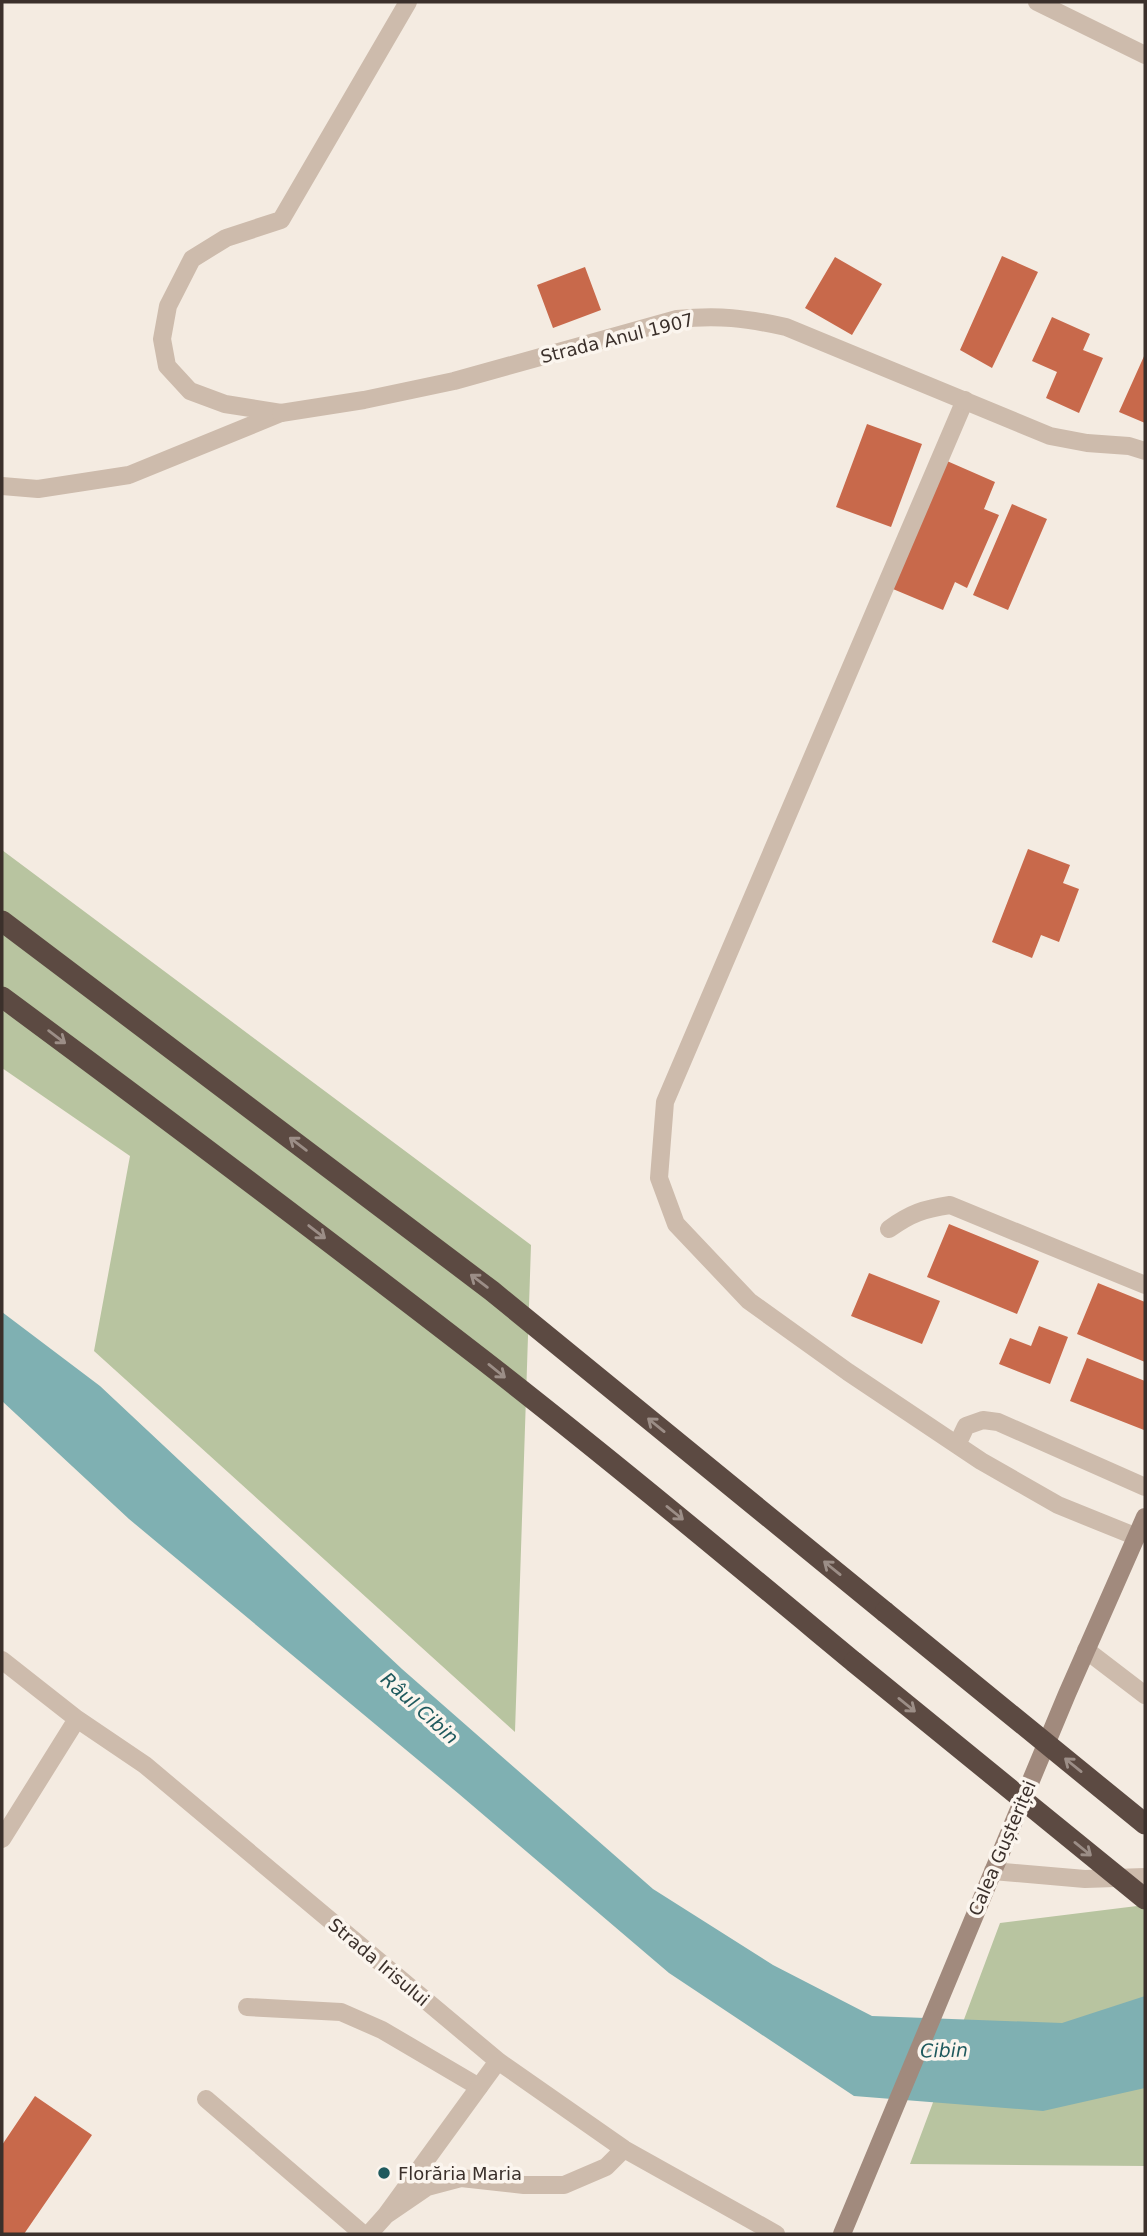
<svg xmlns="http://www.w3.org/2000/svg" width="1147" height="2236" font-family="'DejaVu Sans',sans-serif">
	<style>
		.green { fill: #b8c4a0 }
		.water { fill: #7fb0b2 }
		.building { fill: #c8694b }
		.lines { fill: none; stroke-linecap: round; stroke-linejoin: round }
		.service { stroke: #cdbbac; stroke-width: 18 }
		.minor { stroke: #cdbbac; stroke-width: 18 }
		.tertiary { stroke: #cdbbac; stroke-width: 18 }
		.secondary { stroke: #a18a7d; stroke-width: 18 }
		.motorway { stroke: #5c4a42; stroke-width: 21 }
		.motorway-bridge { stroke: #5c4a42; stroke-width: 21 }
		.oneway { stroke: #9c8e87 }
		.poi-dot { fill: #1f5a5e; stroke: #fbf5ee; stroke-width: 2.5 }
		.labels { text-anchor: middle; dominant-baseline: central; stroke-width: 7; stroke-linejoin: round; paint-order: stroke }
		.street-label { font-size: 18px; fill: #3b302b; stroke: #fbf5ee }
		.poi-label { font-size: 18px; fill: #3b302b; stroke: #fbf5ee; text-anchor: start }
		.water-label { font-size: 19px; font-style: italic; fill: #1f5a5e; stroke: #fbf5ee }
	</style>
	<rect width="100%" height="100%" fill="#f4ebe1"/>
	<path class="green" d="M 2,850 L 531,1245 L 515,1732 L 94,1351 L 130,1156 L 2,1068 Z
		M 1145,1905 L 1145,2166 L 910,2164 L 1000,1923 Z"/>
	<path class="water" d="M 2,1312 L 100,1386 L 402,1669 L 653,1889 L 773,1965 L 872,2016 L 1062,2023 L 1145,1996 L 1145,2088 L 1043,2111 L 854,2096 L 669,1973 L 459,1794 L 129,1519 L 2,1401 Z"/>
	<path class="building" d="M 1002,256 L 1038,272 L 992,368 L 960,350 Z
		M 835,257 L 882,284 L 852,335 L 805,308 Z
		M 585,267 L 601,310 L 553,328 L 537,285 Z
		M 1052,317 L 1090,334 L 1083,350 L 1103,358 L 1079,413 L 1046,398 L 1057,372 L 1032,361 Z
		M 1145,354 L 1145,423 L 1119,412 Z
		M 867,424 L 922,444 L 891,527 L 836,507 Z
		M 947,461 L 995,482 L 984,509 L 999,515 L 967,588 L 955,582 L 943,610 L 893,589 Z
		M 1012,504 L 1047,519 L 1008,610 L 973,595 Z
		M 1028,849 L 1070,865 L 1063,883 L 1079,889 L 1059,942 L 1041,935 L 1032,958 L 992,942 Z
		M 949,1224 L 1039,1261 L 1017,1314 L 927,1277 Z
		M 869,1273 L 940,1301 L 922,1344 L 851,1316 Z
		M 1098,1283 L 1145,1302 L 1145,1362 L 1077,1334 Z
		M 1039,1326 L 1068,1337 L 1050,1384 L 999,1364 L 1010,1338 L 1031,1346 Z
		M 1087,1358 L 1145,1381 L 1144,1430 L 1070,1401 Z
		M 35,2096 L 92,2135 L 24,2234 L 2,2234 L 2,2145 Z"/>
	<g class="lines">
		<path class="service" d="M 1037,2 L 1145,55
			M 965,400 L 665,1102 L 659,1178 L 676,1224 L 749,1301 L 848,1372 L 981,1461 L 1058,1505 L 1137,1537
			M 281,413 L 225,404 L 190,391 L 167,366 L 162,339 L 168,306 L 192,259 L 226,238 L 281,220 L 408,2
			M 2,486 L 38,489 L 129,475 L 281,413
			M 957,1445 L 966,1426 L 983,1420 L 998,1422 L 1145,1487
			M 247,2007 L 341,2012 L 382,2030 L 479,2087
			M 206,2099 L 363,2234"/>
		<path class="minor" d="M 281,413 L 364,400 L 454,381 L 677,319 C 719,315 745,318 786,327 L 1050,436 L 1087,443 L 1129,446 L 1145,451
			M 889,1229 C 911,1213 924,1209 950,1205 L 1145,1285
			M 2,1660 L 77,1719 L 145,1765 L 498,2061 L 624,2149 L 776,2234
			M 2,1839 L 77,1719
			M 386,2215 L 427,2187 L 461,2178 L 524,2185 L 564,2185 L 606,2167 L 624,2149
			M 369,2234 L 386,2215 L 498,2061"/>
		<path class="tertiary" d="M 1086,1650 L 1145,1695
			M 993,1871 L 1085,1879 L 1145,1877"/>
		<path class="secondary" d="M 842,2234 L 1067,1694 L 1145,1517"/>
		<path class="motorway" d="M 2,921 L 492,1291 L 885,1612
			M 2,997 C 163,1116 324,1237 483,1360 C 609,1458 731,1560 854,1662"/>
		<path class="motorway-bridge" d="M 885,1612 L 1145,1824
			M 854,1662 L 1145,1899"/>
	</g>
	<defs><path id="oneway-shaft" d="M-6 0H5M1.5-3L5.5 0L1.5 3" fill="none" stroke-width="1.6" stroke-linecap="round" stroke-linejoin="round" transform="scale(1.75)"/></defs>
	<g class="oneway">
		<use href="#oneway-shaft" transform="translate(57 1037) rotate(37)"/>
		<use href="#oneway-shaft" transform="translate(298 1144) rotate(-143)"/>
		<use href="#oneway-shaft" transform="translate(317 1232) rotate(38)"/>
		<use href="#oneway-shaft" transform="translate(479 1281) rotate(-143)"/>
		<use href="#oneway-shaft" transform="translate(497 1371) rotate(39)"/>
		<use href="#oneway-shaft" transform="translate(656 1425) rotate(-141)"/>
		<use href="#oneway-shaft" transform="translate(675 1513) rotate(39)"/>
		<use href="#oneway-shaft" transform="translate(832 1568) rotate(-141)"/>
		<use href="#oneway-shaft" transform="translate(907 1705) rotate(39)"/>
		<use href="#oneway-shaft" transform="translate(1073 1765) rotate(-141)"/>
		<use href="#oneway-shaft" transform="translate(1083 1849) rotate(39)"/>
	</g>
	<circle class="poi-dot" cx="384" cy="2173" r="7"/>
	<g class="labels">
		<g class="street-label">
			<text transform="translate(617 338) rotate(-14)">Strada Anul 1907</text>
			<text transform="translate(1002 1848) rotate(-67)">Calea Gușteriței</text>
			<text transform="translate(379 1962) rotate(40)">Strada Irisului</text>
		</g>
		<g class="poi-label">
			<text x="398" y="2173">Florăria Maria</text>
		</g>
		<g class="water-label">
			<text transform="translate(420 1708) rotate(42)">Râul Cibin</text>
			<text transform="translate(944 2050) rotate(-1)">Cibin</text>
		</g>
	</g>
	<rect width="1147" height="2236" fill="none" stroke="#3b302b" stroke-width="7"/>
</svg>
